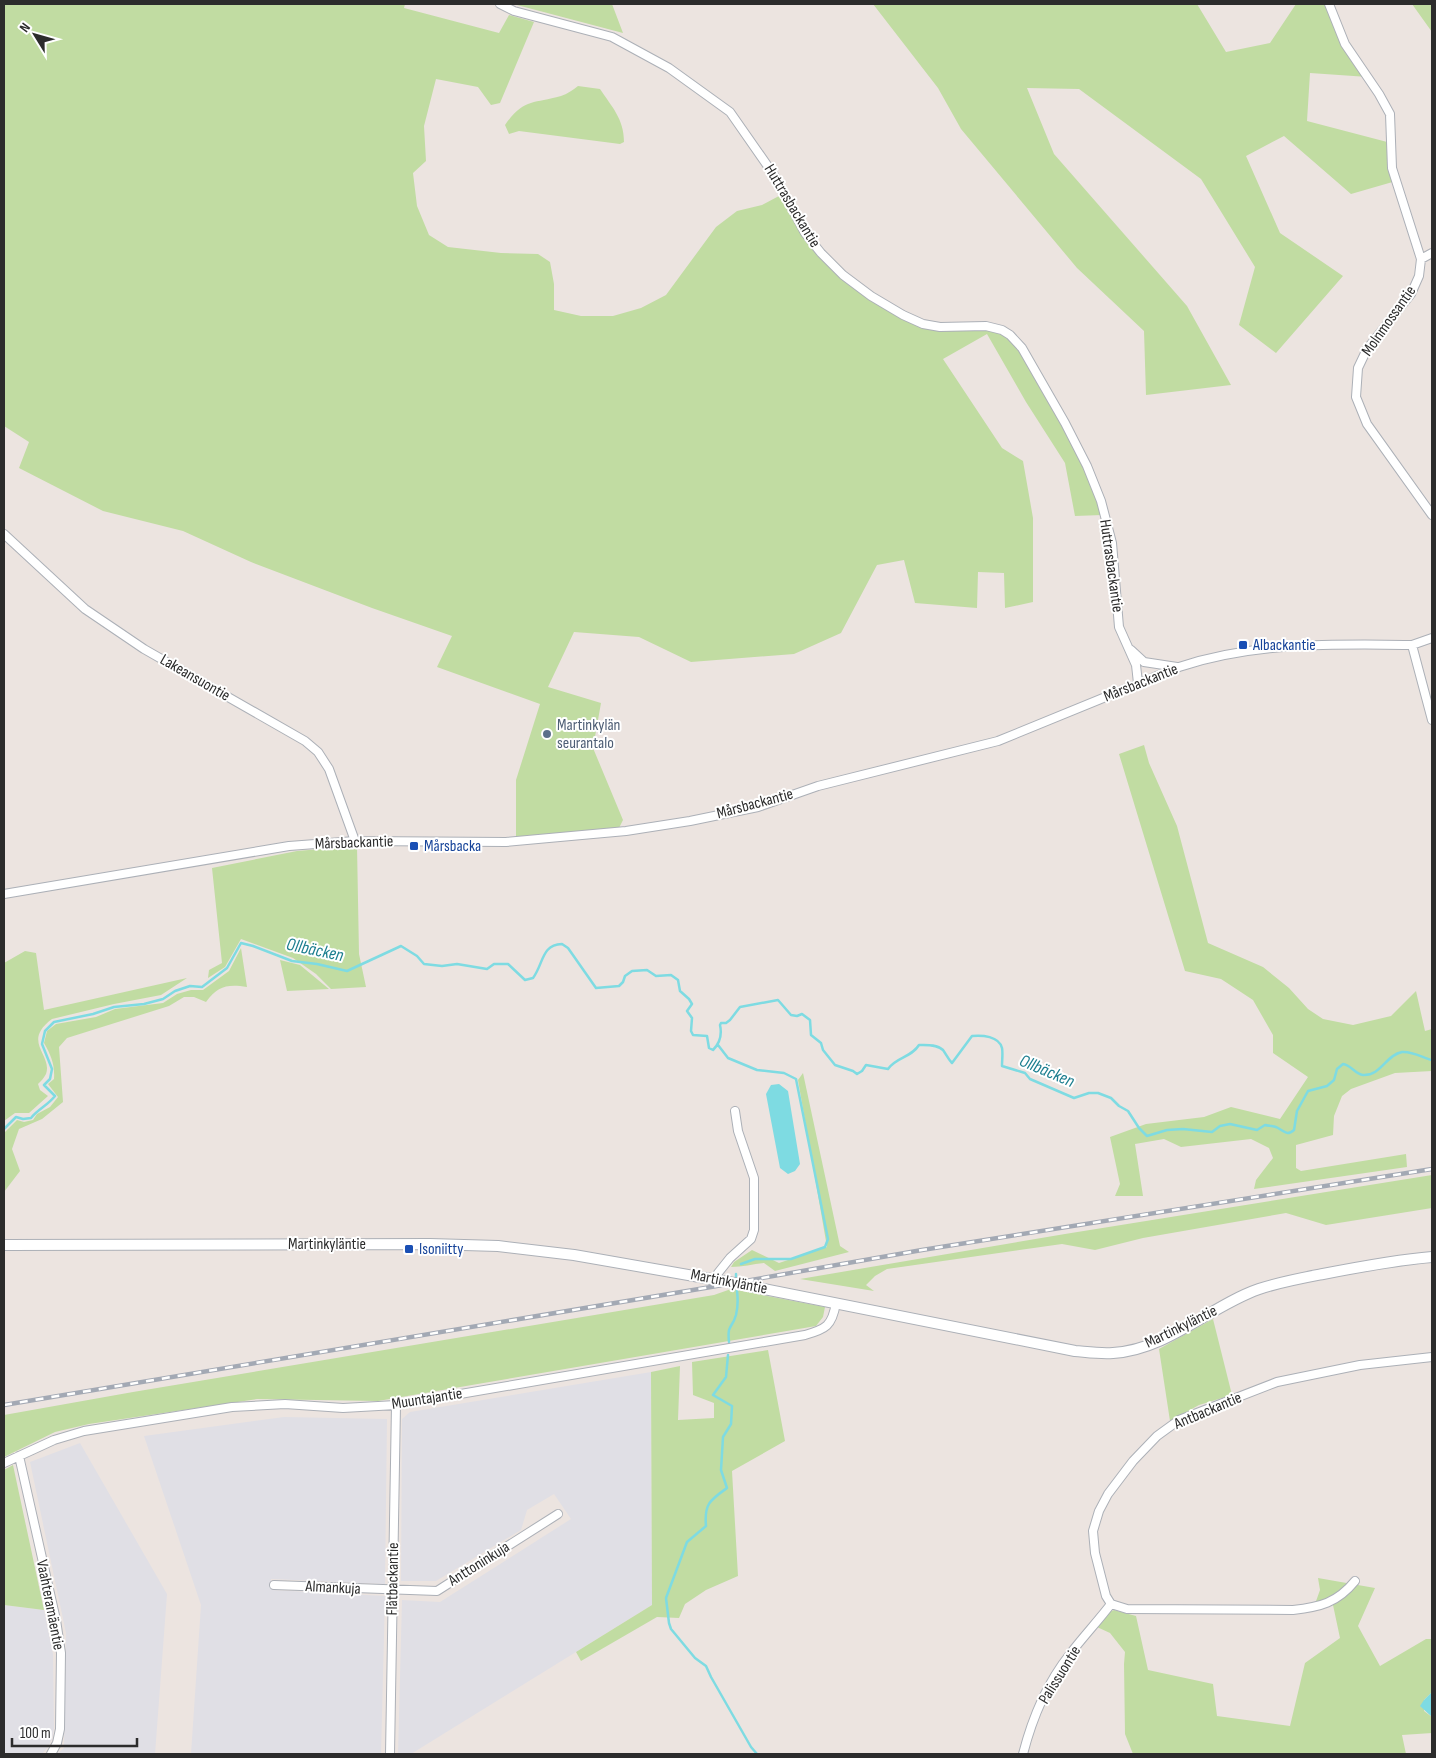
<svg xmlns="http://www.w3.org/2000/svg" width="1436" height="1758" font-family="'Sofia Sans Condensed',sans-serif">
	<style>
		.industrial { fill: #e0dfe5 }
		.green { fill: #c1dca2 }
		.water { fill: #7edbe2 }
		.lines { fill: none; stroke-linecap: round; stroke-linejoin: round }
		.stream { stroke: #7edbe2; stroke-width: 2.5 }
		.minor-casing { stroke: #acb0b7; stroke-width: 10 }
		.tertiary-casing { stroke: #acb0b7; stroke-width: 12 }
		.minor { stroke: #fff; stroke-width: 8 }
		.tertiary { stroke: #fff; stroke-width: 10 }
		.rail-casing { stroke: #a3a9b4; stroke-width: 4.5 }
		.rail { stroke: #fff; stroke-width: 2.5; stroke-dasharray: 8; stroke-linecap: butt }
		.transit-dot { fill: #1a4fb4; stroke: #fff; stroke-width: 2 }
		.service-dot { fill: #5c6f8a; stroke: #fff; stroke-width: 2 }
		.labels { text-anchor: middle; dominant-baseline: central; stroke-width: 4; stroke-linejoin: round; paint-order: stroke }
		.street-label { font-size: 16px; fill: #2c2c2c; stroke: #fff }
		.transit-label { font-size: 16px; fill: #164399; stroke: #fff; text-anchor: start }
		.service-label { font-size: 16px; fill: #4e5e75; stroke: #fff; text-anchor: start }
		.water-label { font-size: 18px; font-style: italic; fill: #1c7e8f; stroke: #fff }
	</style>
	<rect width="100%" height="100%" fill="#ece4e0"/>
	<path class="industrial" d="M 651,1372 L 652,1605 L 411,1754 L 398,1754 L 402,1600 L 440,1602 L 571,1519 L 554,1494 L 527,1510 L 521,1530 L 436,1581 L 401,1581 L 402,1419 L 410,1412 Z
		M 284,1417 L 387,1419 L 385,1584 L 271,1579 L 272,1590 L 385,1596 L 381,1754 L 191,1754 L 201,1605 L 144,1436 Z
		M 80,1443 L 167,1594 L 155,1754 L 57,1754 L 64,1748 L 66,1633 L 30,1462 Z
		M 4,1605 L 44,1610 L 53,1654 L 54,1729 L 52,1739 L 48,1747 L 42,1754 L 4,1754 Z"/>
	<path class="green" d="M 4,4 L 405,4 L 404,8 L 499,33 L 509,15 L 534,22 L 500,103 L 491,105 L 478,87 L 436,79 L 424,126 L 426,161 L 413,173 L 417,206 L 429,235 L 448,247 L 501,253 L 538,254 L 550,262 L 554,284 L 554,310 L 581,316 L 613,316 L 641,308 L 666,295 L 716,227 L 737,211 L 762,205 L 779,196 L 796,222 L 840,277 L 923,327 L 984,329 L 999,333 L 1008,338 L 1021,353 L 1062,425 L 1084,468 L 1102,515 L 1075,516 L 1065,463 L 1026,402 L 987,334 L 943,359 L 1002,448 L 1023,461 L 1033,518 L 1033,602 L 1005,608 L 1004,573 L 978,572 L 977,608 L 915,603 L 904,560 L 877,565 L 841,633 L 794,654 L 691,662 L 639,637 L 574,632 L 548,687 L 601,703 L 593,748 L 623,820 L 619,828 L 516,838 L 516,780 L 540,704 L 437,667 L 452,636 L 372,608 L 251,562 L 183,531 L 103,511 L 19,468 L 29,442 L 4,426 Z
		M 515,4 L 612,4 L 623,33 L 517,5 Z
		M 873,4 L 1197,4 L 1226,52 L 1270,43 L 1296,4 L 1329,4 L 1332,12 L 1368,77 L 1310,73 L 1307,121 L 1391,143 L 1396,181 L 1351,194 L 1284,136 L 1246,156 L 1280,233 L 1343,276 L 1276,353 L 1239,325 L 1255,267 L 1201,179 L 1079,89 L 1027,88 L 1054,154 L 1187,306 L 1231,385 L 1146,395 L 1144,331 L 1077,268 L 961,129 L 938,88 Z
		M 1412,4 L 1432,4 L 1432,32 Z
		M 578,86 L 600,89 C 612,107 624,119 624,142 L 620,144 L 519,131 L 509,134 L 505,125 C 524,98 533,104 561,96 C 567,94 573,90 578,86 Z
		M 1144,745 L 1149,763 L 1177,826 L 1208,943 L 1263,967 L 1289,988 L 1308,1009 L 1323,1019 L 1353,1025 L 1391,1016 L 1416,991 L 1425,1031 L 1432,1029 L 1432,1071 L 1395,1073 L 1351,1089 L 1342,1096 L 1334,1116 L 1333,1135 L 1296,1145 L 1296,1168 L 1301,1171 L 1406,1154 L 1407,1167 L 1254,1189 L 1256,1180 L 1273,1158 L 1269,1148 L 1251,1139 L 1181,1147 L 1164,1139 L 1135,1144 L 1143,1196 L 1115,1196 L 1120,1184 L 1110,1137 L 1146,1124 L 1204,1117 L 1231,1107 L 1280,1119 L 1308,1077 L 1273,1053 L 1273,1035 L 1253,1000 L 1221,979 L 1185,971 L 1119,754 Z
		M 357,846 L 359,954 L 366,987 L 331,989 L 316,974 L 293,958 L 241,939 L 225,967 L 208,978 L 209,970 L 222,963 L 212,868 L 297,851 Z
		M 241,948 L 247,987 C 227,984 218,986 206,1002 L 194,997 L 184,997 L 169,1006 L 67,1038 L 59,1047 L 63,1102 L 42,1119 L 19,1129 L 12,1149 L 20,1171 L 4,1192 L 5,1132 L 17,1120 L 24,1122 L 33,1120 L 37,1114 L 50,1107 L 58,1097 L 48,1084 L 54,1079 C 55,1065 51,1055 44,1043 L 47,1031 L 56,1024 L 96,1017 L 115,1009 L 163,1003 L 177,994 L 191,990 L 203,990 L 229,971 Z
		M 25,951 L 36,953 L 44,1010 L 187,978 L 161,995 L 114,1004 L 52,1019 C 21,1042 53,1055 46,1074 C 44,1078 41,1081 38,1084 L 40,1090 L 48,1096 L 29,1113 L 15,1113 L 4,1121 L 4,963 Z
		M 280,960 L 300,965 L 329,989 L 287,991 Z
		M 803,1073 L 840,1246 L 849,1252 L 775,1271 L 764,1263 C 753,1264 742,1267 731,1267 L 734,1262 L 752,1250 L 779,1263 L 827,1247 L 798,1080 Z
		M 1432,1175 L 1432,1208 L 1326,1225 L 1286,1213 L 1143,1238 L 1095,1250 L 1062,1244 L 887,1269 L 875,1276 L 866,1285 L 874,1291 L 800,1279 L 1065,1234 Z
		M 731,1289 L 825,1307 L 823,1317 L 816,1326 L 378,1401 L 257,1399 L 89,1424 L 55,1432 L 4,1457 L 4,1415 L 133,1392 L 714,1295 Z
		M 1213,1319 L 1232,1395 L 1199,1405 L 1170,1421 L 1159,1349 Z
		M 768,1350 L 785,1441 L 732,1471 L 738,1576 L 706,1590 L 685,1604 L 679,1618 L 657,1617 L 581,1661 L 576,1652 L 652,1605 L 651,1372 L 680,1366 L 678,1420 L 714,1418 L 714,1403 L 693,1395 L 692,1362 Z
		M 13,1465 L 44,1610 L 4,1605 L 4,1470 Z
		M 1318,1578 L 1375,1588 L 1358,1626 L 1380,1666 L 1426,1639 L 1432,1639 L 1432,1692 L 1424,1700 L 1424,1711 L 1432,1717 L 1432,1733 L 1402,1735 L 1406,1754 L 1133,1754 L 1125,1734 L 1124,1664 L 1125,1652 L 1110,1633 L 1097,1627 L 1107,1613 L 1114,1610 L 1136,1616 L 1148,1670 L 1213,1684 L 1217,1716 L 1290,1726 L 1305,1663 L 1340,1638 L 1333,1605 L 1328,1600 L 1315,1604 L 1320,1590 Z"/>
	<path class="water" d="M 779,1084 L 788,1091 L 800,1164 L 795,1171 L 788,1174 L 780,1168 L 766,1094 L 771,1085 Z
		M 1432,1692 L 1432,1717 L 1420,1706 L 1424,1700 Z"/>
	<g class="lines">
		<path class="stream" d="M 718,1045 L 728,1058 L 757,1070 L 784,1073 L 796,1079 L 828,1239 L 825,1247 L 791,1259 L 755,1259 L 741,1264
			M 4,1129 L 16,1117 L 23,1119 L 31,1118 C 38,1109 47,1106 55,1096 L 44,1085 L 50,1079 L 52,1069 L 42,1044 L 45,1031 L 54,1022 L 93,1014 L 114,1007 L 144,1004 L 163,999 L 175,991 L 190,986 L 202,987 L 227,968 L 241,943 L 253,946 L 292,961 L 317,964 L 347,971 L 401,946 L 417,956 L 424,964 L 442,966 L 457,964 L 487,969 L 494,964 L 508,964 L 525,980 L 533,978 C 544,963 541,945 562,944 L 568,948 L 596,988 L 619,986 L 623,982 L 625,976 L 632,971 L 647,970 L 656,976 L 671,975 L 678,980 L 680,991 L 689,999 L 692,1004 L 687,1011 L 692,1018 L 691,1031 L 693,1035 L 707,1036 L 709,1048 L 713,1050 C 720,1043 722,1034 720,1025 L 721,1023 L 726,1023 L 730,1020 L 740,1007 L 778,1000 L 791,1015 L 797,1016 L 802,1014 L 810,1020 L 811,1035 L 821,1043 L 823,1050 L 835,1065 L 853,1071 L 857,1074 L 862,1071 L 866,1065 L 888,1069 C 896,1057 911,1058 919,1045 C 926,1045 937,1044 943,1050 C 946,1054 948,1059 952,1063 L 972,1036 C 982,1035 999,1036 1002,1048 C 1003,1053 1002,1060 1002,1066 L 1025,1073 L 1030,1079 L 1074,1098 L 1089,1093 L 1098,1093 L 1111,1098 L 1119,1106 L 1128,1111 L 1139,1128 L 1147,1136 L 1167,1130 L 1183,1129 L 1212,1132 L 1220,1126 L 1230,1124 L 1257,1130 L 1265,1125 C 1269,1126 1275,1126 1278,1128 C 1285,1132 1287,1136 1294,1130 L 1297,1111 L 1308,1091 L 1327,1086 L 1334,1080 L 1337,1069 L 1343,1064 C 1351,1065 1355,1074 1363,1075 C 1381,1076 1386,1055 1402,1052 C 1413,1051 1423,1058 1432,1060
			M 736,1277 L 736,1274
			M 729,1342 C 727,1324 732,1329 736,1315 C 738,1307 738,1299 737,1291
			M 728,1355 L 726,1377 L 713,1395 L 732,1406 L 731,1424 L 723,1437 L 721,1470 L 727,1488 C 710,1500 704,1504 706,1526 L 687,1542 L 666,1598 L 669,1623 L 671,1629 L 695,1658 L 706,1666 L 711,1677 L 751,1747 L 757,1754"/>
		<g class="minor-casing">
			<path id="minor" d="M 500,4 L 514,11 L 612,37 L 669,68 L 730,112 L 774,175 L 805,233 L 821,253 L 843,275 L 871,296 L 903,315 L 923,324 L 940,327 L 986,326 L 1002,330 L 1010,335 L 1022,348 L 1065,423 L 1087,466 L 1101,501 L 1112,543 L 1119,627 L 1136,665 L 1138,683
				M 1329,4 L 1345,44 L 1379,94 L 1390,114 L 1392,168 L 1421,259 L 1419,276 L 1411,294 L 1367,349 L 1358,368 L 1356,397 L 1367,424 L 1432,515
				M 1421,259 L 1432,253
				M 4,534 L 85,609 L 144,649 L 305,741 L 318,752 L 329,769 L 355,841
				M 1412,645 L 1432,638
				M 1131,650 L 1144,662 L 1177,667
				M 4,894 L 289,846 L 355,841 L 506,842 L 626,831 L 690,821 L 758,807 L 818,786 L 998,741 L 1179,667 C 1254,642 1334,644 1412,645 L 1432,720
				M 716,1280 L 718,1273 L 730,1258 L 751,1239 L 754,1230 L 754,1178 L 738,1131 L 735,1111
				M 19,1456 L 56,1620 L 61,1653 L 60,1729 L 57,1743 L 51,1754
				M 4,1463 L 54,1440 L 84,1431 L 232,1407 L 285,1404 L 343,1408 L 396,1405 L 805,1335 C 826,1329 832,1326 836,1303
				M 1355,1581 C 1337,1603 1320,1607 1293,1610 L 1127,1609 L 1111,1604 L 1106,1596 L 1095,1553 L 1093,1531 L 1099,1511 L 1108,1494 L 1133,1461 L 1157,1436 L 1179,1420 L 1277,1382 L 1360,1365 L 1432,1357
				M 274,1585 L 437,1591 L 558,1514
				M 390,1754 L 396,1405
				M 1023,1754 C 1032,1719 1047,1683 1070,1654 C 1083,1637 1098,1621 1111,1604"/>
		</g>
		<g class="tertiary-casing">
			<path id="tertiary" d="M 4,1245 L 430,1244 L 498,1246 L 574,1255 L 734,1283 L 1075,1351 C 1087,1352 1100,1354 1113,1353 C 1167,1350 1210,1306 1259,1289 C 1280,1282 1302,1278 1323,1274 C 1359,1267 1395,1260 1432,1257"/>
		</g>
		<use href="#minor" class="minor"/>
		<use href="#tertiary" class="tertiary"/>
		<g class="rail-casing">
			<path id="rail" d="M 4,1405 L 711,1287 L 922,1250 L 1432,1169"/>
		</g>
		<use href="#rail" class="rail"/>
	</g>
	<g class="transit-dot">
		<rect x="1238" y="640" width="10" height="10" rx="2.5"/>
		<rect x="409" y="841" width="10" height="10" rx="2.5"/>
		<rect x="404" y="1244" width="10" height="10" rx="2.5"/>
	</g>
	<circle class="service-dot" cx="547" cy="734" r="5"/>
	<g class="labels">
		<g class="street-label">
			<text transform="translate(792 206) rotate(59)">Huttrasbackantie</text>
			<text transform="translate(1389 321) rotate(-55)">Molnmossantie</text>
			<text transform="translate(1111 566) rotate(82)">Huttrasbackantie</text>
			<text transform="translate(195 678) rotate(30)">Lakeansuontie</text>
			<text transform="translate(1141 683) rotate(-22)">Mårsbackantie</text>
			<text transform="translate(755 804) rotate(-15)">Mårsbackantie</text>
			<text transform="translate(354 843) rotate(-2)">Mårsbackantie</text>
			<text x="327" y="1244">Martinkyläntie</text>
			<text transform="translate(729 1282) rotate(11)">Martinkyläntie</text>
			<text transform="translate(1181 1327) rotate(-26)">Martinkyläntie</text>
			<text transform="translate(427 1399) rotate(-9)">Muuntajantie</text>
			<text transform="translate(1208 1411) rotate(-23)">Antbackantie</text>
			<text transform="translate(479 1564) rotate(-32)">Anttoninkuja</text>
			<text transform="translate(393 1579) rotate(-89)">Flätbackantie</text>
			<text transform="translate(333 1588) rotate(3)">Almankuja</text>
			<text transform="translate(50 1605) rotate(79)">Vaahteramäentie</text>
			<text transform="translate(1060 1675) rotate(-58)">Palissuontie</text>
		</g>
		<g class="transit-label">
			<text x="1253" y="645">Albackantie</text>
			<text x="424" y="846">Mårsbacka</text>
			<text x="419" y="1249">Isoniitty</text>
		</g>
		<g class="service-label">
			<text x="557" y="725">Martinkylän<tspan x="557" dy="18">seurantalo</tspan></text>
		</g>
		<g class="water-label">
			<text transform="translate(315 950) rotate(12)">Ollbäcken</text>
			<text transform="translate(1047 1071) rotate(23)">Ollbäcken</text>
		</g>
	</g>
	<rect width="1436" height="1758" fill="none" stroke="#2c2c2c" stroke-width="10"/>
	<g transform="translate(35 35) rotate(307)" stroke="#ffffff" stroke-width="4" paint-order="stroke">
	<path d="M0-4L9 19L0 12L-9 19Z" fill="#2c2c2c"/>
	<text y="-8" font-size="14" font-weight="bold" text-anchor="middle" fill="#2c2c2c">N</text>
	</g>
	<path d="M12 1738v8h125v-8" fill="none" stroke="#2c2c2c" stroke-width="2.5"/>
	<text x="20" y="1738" font-size="15" fill="#2c2c2c" stroke="#ffffff" stroke-width="4" paint-order="stroke">100 m</text>
</svg>
